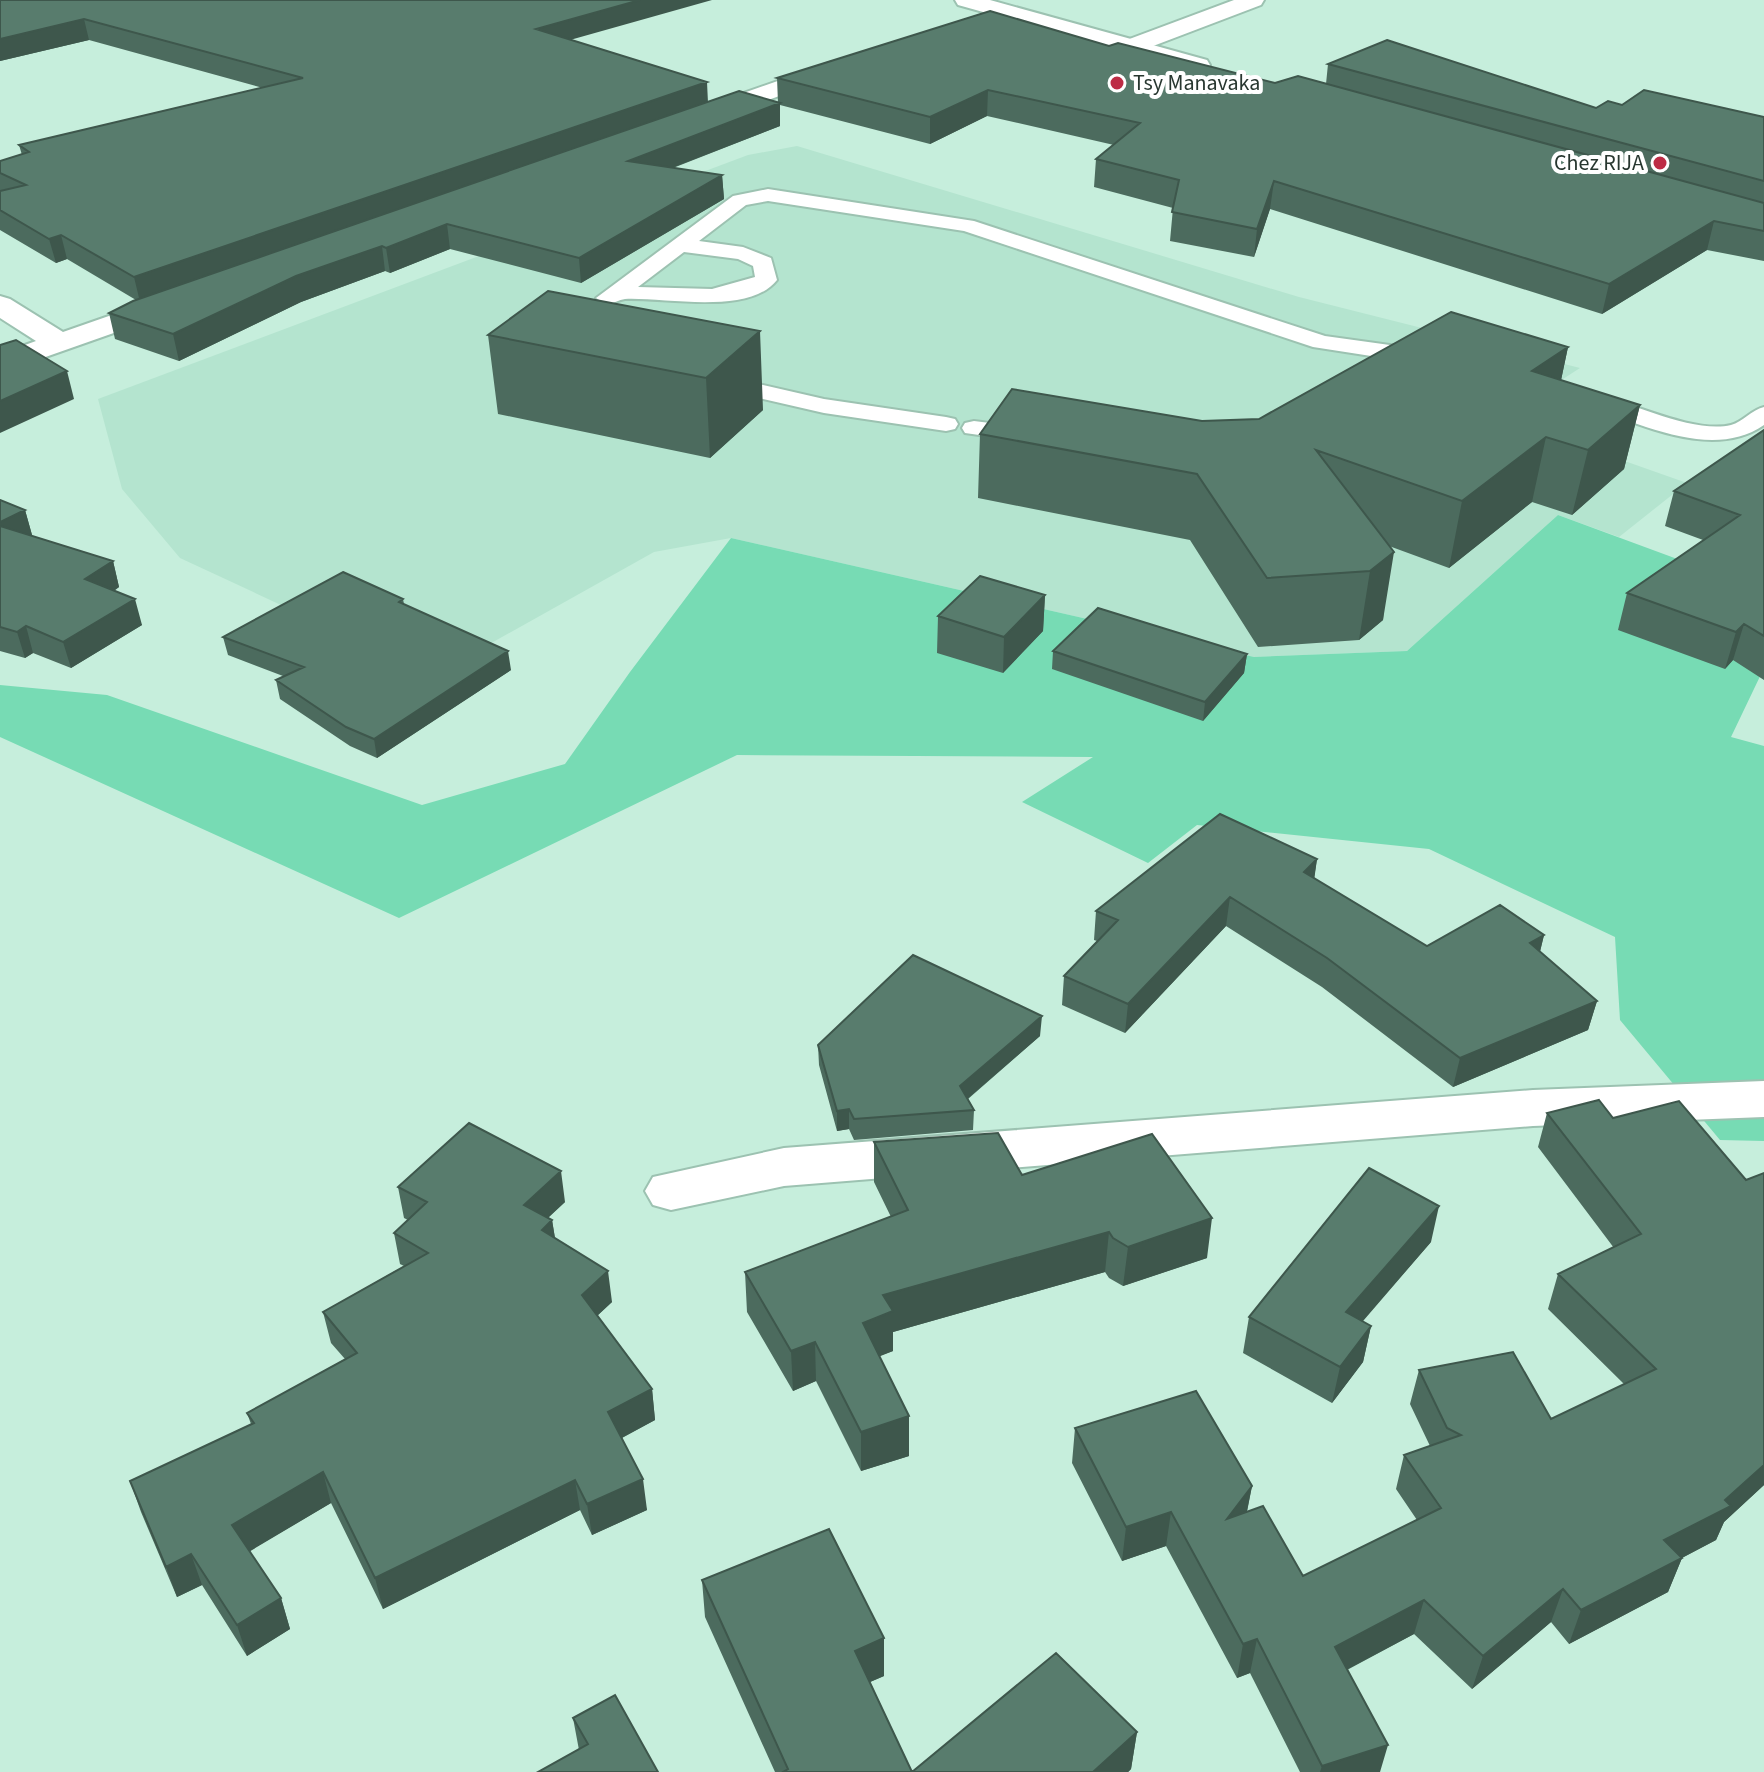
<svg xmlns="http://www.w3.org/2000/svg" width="1764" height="1772" font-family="'Source Sans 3',sans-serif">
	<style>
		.built { fill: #b4e4cf }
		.green { fill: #77dbb4 }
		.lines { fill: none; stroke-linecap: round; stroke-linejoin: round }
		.service-casing { stroke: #9cc2b1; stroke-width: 4 }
		.minor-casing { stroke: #9cc2b1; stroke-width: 4 }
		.secondary-casing { stroke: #9cc2b1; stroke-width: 4 }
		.service { fill: #fff; fill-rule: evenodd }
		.minor { fill: #fff; fill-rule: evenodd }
		.secondary { fill: #fff; fill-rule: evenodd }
		.wall { fill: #4c6b5e }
		.shaded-wall { fill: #3e574c }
		.building { fill: #587c6d; stroke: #3e574c; stroke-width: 2 }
		.poi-dot { fill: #bd2c45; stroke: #fff; stroke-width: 3 }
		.labels { text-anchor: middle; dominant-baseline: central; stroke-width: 8; stroke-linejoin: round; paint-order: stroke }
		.far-poi-label { font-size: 22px; fill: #283730; stroke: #fff; text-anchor: start }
	</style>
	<rect width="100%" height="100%" fill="#c6eedc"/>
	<path class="built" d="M 797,146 L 1299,297 L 1580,368 L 1503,418 L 1687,483 L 1619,537 L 1558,515 L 1407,651 L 1254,657 L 731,538 L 654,552 L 486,646 L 395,658 L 180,558 L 122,489 L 98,399 L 748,155 Z"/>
	<path class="green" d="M 1558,515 L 1764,591 L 1764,668 L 1731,737 L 1764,746 L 1764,1141 L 1720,1140 L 1620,1020 L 1615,937 L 1429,849 L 1197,825 L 1148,863 L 1022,802 L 1093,757 L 737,755 L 399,918 L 0,737 L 0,685 L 107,695 L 422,805 L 565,764 L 630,672 L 731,538 L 1254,657 L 1407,651 Z"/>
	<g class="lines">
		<g class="service-casing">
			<path id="service" d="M 768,189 L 974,221 L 1325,336 L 1397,346 L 1405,348 L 1409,353 L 1405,358 L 1397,360 L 1313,347 L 964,231 L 768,201 L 746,205 L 699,241 L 743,247 L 771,258 L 777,280 C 749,316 663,297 625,299 C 619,300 613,303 607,305 L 596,298 L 733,196 ZM 684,252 L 738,259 L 753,266 L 755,277 L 712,289 L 638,287 Z
				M 719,375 L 824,399 L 946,417 L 955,419 L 958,424 L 955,429 L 946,431 L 824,413 L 711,387 L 707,382 L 711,377 Z
				M 1595,394 C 1632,403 1695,434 1731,425 C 1743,422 1751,410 1764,407 L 1764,425 C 1712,461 1640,423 1586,406 L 1583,401 L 1586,396 Z
				M 974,421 L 1037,429 L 1041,434 L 1037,439 L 1028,442 L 965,433 L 962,428 L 965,423 Z"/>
		</g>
		<g class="minor-casing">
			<path id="minor" d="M 1234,0 L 1264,0 L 1261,5 L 1140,51 L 1124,51 L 1121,46 L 1124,41 Z
				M 832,62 L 840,64 L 844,69 L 840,74 L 710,121 L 692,121 L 689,116 L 692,111 Z
				M 169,295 L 179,298 L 184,304 L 179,310 L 0,373 L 0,354 L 36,341 L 0,318 L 0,296 L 10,299 L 63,332 Z
				M 1764,1081 L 1764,1117 L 1533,1126 L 784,1186 L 671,1210 L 653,1205 L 645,1191 L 653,1177 L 784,1148 L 1533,1090 Z"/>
		</g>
		<g class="secondary-casing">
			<path id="secondary" d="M 955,0 L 990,0 L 1207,60 L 1210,65 L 1207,70 L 1191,70 L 958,5 Z"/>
		</g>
		<use href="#service" class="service"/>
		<use href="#minor" class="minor"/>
		<use href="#secondary" class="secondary"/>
	</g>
	<path class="wall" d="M 0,0 L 572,40 L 708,102 L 778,103 L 777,78 L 1109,46 L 1275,83 L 1326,84 L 1328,64 L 1596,108 L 1622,105 L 1764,117 L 1764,261 L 1707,250 L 1602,314 L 1270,209 L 1254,257 L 1170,241 L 1173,208 L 1094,187 L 1096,159 L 1114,145 L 987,116 L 930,144 L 780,105 L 780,126 L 673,168 L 722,175 L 724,199 L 581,283 L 450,249 L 390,273 L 385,271 L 301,302 L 179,361 L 115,339 L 109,313 L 136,300 L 67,259 L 56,263 L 0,230 L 0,161 L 22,155 L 19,145 L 263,88 L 89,40 L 0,61 Z
		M 548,291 L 763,410 L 710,458 L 498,414 L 488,335 Z
		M 1568,347 L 1561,380 L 1640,405 L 1624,469 L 1572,515 L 1532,502 L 1449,568 L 1389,546 L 1383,620 L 1359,640 L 1258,647 L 1190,540 L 978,498 L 980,434 L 1202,421 L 1259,419 Z
		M 1764,430 L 1764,680 L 1733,660 L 1725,669 L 1618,630 L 1627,593 L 1703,540 L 1665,526 L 1674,491 Z
		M 0,500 L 25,510 L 32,535 L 31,536 L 113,561 L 119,587 L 114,591 L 142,625 L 71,668 L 33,653 L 25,658 L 0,651 Z
		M 1045,595 L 1043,631 L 1003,673 L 937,653 L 938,616 Z
		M 403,599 L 404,604 L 511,670 L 377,758 L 350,746 L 280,699 L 276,680 L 283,676 L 228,655 L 223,637 Z
		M 1053,651 L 1247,654 L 1244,673 L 1203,721 L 1052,669 Z
		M 1317,859 L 1314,878 L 1427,946 L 1544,935 L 1540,952 L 1597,1001 L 1588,1030 L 1453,1087 L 1322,987 L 1226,926 L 1125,1033 L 1062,1005 L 1064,976 L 1097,941 L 1094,940 L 1096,911 Z
		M 1040,1036 L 968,1099 L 974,1110 L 973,1130 L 854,1140 L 849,1129 L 837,1131 L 819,1065 L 818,1045 Z
		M 1547,1113 L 1613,1118 L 1746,1180 L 1764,1173 L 1764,1485 L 1724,1522 L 1716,1540 L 1682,1558 L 1668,1592 L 1569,1644 L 1551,1622 L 1472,1689 L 1414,1634 L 1347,1670 L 1380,1772 L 1300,1772 L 1250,1673 L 1237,1678 L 1166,1546 L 1122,1561 L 1072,1463 L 1075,1428 L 1252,1486 L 1247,1512 L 1303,1576 L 1417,1520 L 1396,1489 L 1404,1455 L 1430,1446 L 1410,1404 L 1419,1370 L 1551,1419 L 1624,1384 L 1548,1309 L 1558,1274 L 1614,1248 L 1538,1147 Z
		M 874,1142 L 1022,1175 L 1207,1258 L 1123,1286 L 1109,1278 L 1105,1272 L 893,1332 L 893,1351 L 879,1356 L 909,1456 L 861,1471 L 816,1381 L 793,1391 L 747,1312 L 745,1272 L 891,1217 L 874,1182 Z
		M 398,1187 L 565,1202 L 548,1218 L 552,1220 L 555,1238 L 612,1302 L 597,1316 L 652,1389 L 655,1420 L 622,1438 L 647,1510 L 592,1535 L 580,1510 L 383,1609 L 331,1503 L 249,1551 L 281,1598 L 290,1629 L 247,1656 L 202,1585 L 177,1597 L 141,1512 L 130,1481 L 251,1424 L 247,1413 L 345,1359 L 331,1343 L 323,1312 L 404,1266 L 400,1264 L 394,1233 L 408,1220 L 404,1218 Z
		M 1431,1242 L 1362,1321 L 1371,1326 L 1363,1362 L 1332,1403 L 1243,1353 L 1249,1317 Z
		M 702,1580 L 884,1676 L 870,1682 L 912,1772 L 1137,1732 L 1131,1769 L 1128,1772 L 775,1772 L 705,1617 Z
		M 573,1718 L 658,1772 L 579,1750 Z"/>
	<path class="shaded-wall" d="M 640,0 L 712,0 L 538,49 L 536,29 Z
		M 84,19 L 89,40 L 0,61 L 0,39 Z
		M 707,82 L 708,103 L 140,302 L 134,277 Z
		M 988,90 L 987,116 L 930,144 L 930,117 Z
		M 780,103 L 780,126 L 630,184 L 628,161 Z
		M 722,175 L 724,199 L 581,283 L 579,258 Z
		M 1274,181 L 1270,209 L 1254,257 L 1257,229 Z
		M 1714,221 L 1707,250 L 1602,314 L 1609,284 Z
		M 447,224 L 450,249 L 390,273 L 386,248 Z
		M 61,235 L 67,259 L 56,263 L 49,239 Z
		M 382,246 L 385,271 L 301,302 L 179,361 L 173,334 L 296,276 Z
		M 760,331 L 763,410 L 710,458 L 706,378 Z
		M 1568,347 L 1555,409 L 1532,371 Z
		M 67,371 L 74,399 L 0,433 L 0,401 Z
		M 1640,405 L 1624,469 L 1572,515 L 1588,450 Z
		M 1546,437 L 1532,502 L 1449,568 L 1462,501 Z
		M 25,510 L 32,535 L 3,550 L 0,538 L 0,522 Z
		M 1394,552 L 1383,620 L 1359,640 L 1370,571 Z
		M 113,561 L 119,587 L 92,605 L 85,579 Z
		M 1045,595 L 1043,631 L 1003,673 L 1004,637 Z
		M 135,599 L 142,625 L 71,668 L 63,642 Z
		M 1744,624 L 1733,660 L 1725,669 L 1736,632 Z
		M 26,626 L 33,653 L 25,658 L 17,632 Z
		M 508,651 L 511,670 L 377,758 L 374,739 Z
		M 1247,654 L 1244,673 L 1203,721 L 1205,702 Z
		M 1317,859 L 1313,888 L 1304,872 Z
		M 1230,897 L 1226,926 L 1125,1033 L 1128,1004 Z
		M 1544,935 L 1537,963 L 1530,943 Z
		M 1597,1001 L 1588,1030 L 1453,1087 L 1460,1058 Z
		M 1042,1016 L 1040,1036 L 959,1106 L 960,1086 Z
		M 849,1109 L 849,1129 L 837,1131 L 837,1111 Z
		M 561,1171 L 565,1202 L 528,1236 L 524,1205 Z
		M 1439,1206 L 1431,1242 L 1339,1349 L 1346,1312 Z
		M 1212,1218 L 1207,1258 L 1123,1286 L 1128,1247 Z
		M 552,1220 L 557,1251 L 542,1230 Z
		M 1109,1232 L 1105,1272 L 893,1332 L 893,1351 L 863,1363 L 863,1323 L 883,1295 Z
		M 608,1271 L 612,1302 L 586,1326 L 582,1295 Z
		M 1371,1326 L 1363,1362 L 1332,1403 L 1340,1367 Z
		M 815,1342 L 816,1381 L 793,1391 L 791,1351 Z
		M 652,1389 L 655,1420 L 612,1443 L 608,1412 Z
		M 909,1416 L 909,1456 L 861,1471 L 861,1432 Z
		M 1764,1465 L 1764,1485 L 1724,1522 L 1716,1540 L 1651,1574 L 1664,1540 L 1725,1500 Z
		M 323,1472 L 331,1503 L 242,1556 L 232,1525 Z
		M 643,1479 L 647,1510 L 592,1535 L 587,1504 Z
		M 575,1480 L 580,1510 L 383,1609 L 375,1578 Z
		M 1252,1486 L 1245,1520 L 1227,1519 Z
		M 1171,1512 L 1166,1546 L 1122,1561 L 1126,1527 Z
		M 191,1554 L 202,1585 L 177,1597 L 166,1567 Z
		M 1682,1558 L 1668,1592 L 1569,1644 L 1581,1610 Z
		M 1563,1589 L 1551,1622 L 1472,1689 L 1483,1656 Z
		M 281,1598 L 290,1629 L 247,1656 L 237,1625 Z
		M 1424,1600 L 1414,1634 L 1327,1680 L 1335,1647 Z
		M 884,1638 L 884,1676 L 856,1688 L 855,1651 Z
		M 1257,1639 L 1250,1673 L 1237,1678 L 1243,1644 Z
		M 1137,1732 L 1131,1769 L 1128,1772 L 1093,1772 Z
		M 1388,1745 L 1380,1772 L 1320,1772 L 1322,1766 Z"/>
	<path class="building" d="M 0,0 L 640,0 L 536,29 L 707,82 L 134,277 L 61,235 L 49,239 L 0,210 L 0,191 L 26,185 L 0,173 L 0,161 L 29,152 L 19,145 L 303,78 L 84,19 L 0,39 Z
		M 990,11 L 1109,46 L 1118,43 L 1275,83 L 1298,76 L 1764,203 L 1764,231 L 1714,221 L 1609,284 L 1274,181 L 1257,229 L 1172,212 L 1179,180 L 1096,159 L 1140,123 L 988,90 L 930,117 L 777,78 Z
		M 1387,40 L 1596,108 L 1608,101 L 1622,105 L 1644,90 L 1764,117 L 1764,181 L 1328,64 Z
		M 739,91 L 780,103 L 628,161 L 722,175 L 579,258 L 447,224 L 386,248 L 382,246 L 296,276 L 173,334 L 109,313 L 133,301 Z
		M 548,291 L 760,331 L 706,378 L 488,335 Z
		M 1451,312 L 1568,347 L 1532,371 L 1640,405 L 1588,450 L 1546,437 L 1462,501 L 1316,450 L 1394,552 L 1370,571 L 1267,578 L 1197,474 L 980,434 L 1012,389 L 1202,421 L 1259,419 Z
		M 16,340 L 67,371 L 0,401 L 0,345 Z
		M 1764,430 L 1764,636 L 1744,624 L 1736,632 L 1627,593 L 1740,515 L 1674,491 Z
		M 0,500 L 25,510 L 0,522 Z
		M 0,526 L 113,561 L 85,579 L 135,599 L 63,642 L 26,626 L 17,632 L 0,627 Z
		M 343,572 L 403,599 L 399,602 L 508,651 L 374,739 L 346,727 L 276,680 L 304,667 L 223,637 Z
		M 980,576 L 1045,595 L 1004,637 L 938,616 Z
		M 1098,608 L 1247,654 L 1205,702 L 1053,651 Z
		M 1220,814 L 1317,859 L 1304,872 L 1427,946 L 1500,905 L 1544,935 L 1530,943 L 1597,1001 L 1460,1058 L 1327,958 L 1230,897 L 1128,1004 L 1064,976 L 1118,920 L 1096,911 Z
		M 913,955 L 1042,1016 L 960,1086 L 974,1110 L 854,1119 L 849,1109 L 837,1111 L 818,1045 Z
		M 1599,1100 L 1613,1118 L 1679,1101 L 1746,1180 L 1764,1173 L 1764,1465 L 1725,1500 L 1731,1506 L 1664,1540 L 1682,1558 L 1581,1610 L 1563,1589 L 1483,1656 L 1424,1600 L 1335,1647 L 1388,1745 L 1322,1766 L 1257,1639 L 1243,1644 L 1171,1512 L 1126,1527 L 1075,1428 L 1196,1391 L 1252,1486 L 1227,1519 L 1263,1506 L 1303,1576 L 1441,1508 L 1404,1455 L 1461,1435 L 1447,1428 L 1419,1370 L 1513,1352 L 1551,1419 L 1656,1369 L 1558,1274 L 1641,1234 L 1547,1113 Z
		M 469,1123 L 561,1171 L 524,1205 L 552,1220 L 542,1230 L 608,1271 L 582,1295 L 652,1389 L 608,1412 L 643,1479 L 587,1504 L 575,1480 L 375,1578 L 323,1472 L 232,1525 L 281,1598 L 237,1625 L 191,1554 L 166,1567 L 130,1481 L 254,1423 L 247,1413 L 357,1353 L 323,1312 L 428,1253 L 394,1233 L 427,1202 L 398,1187 Z
		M 998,1133 L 1022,1175 L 1152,1134 L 1212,1218 L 1128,1247 L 1113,1238 L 1109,1232 L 883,1295 L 893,1311 L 863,1323 L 909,1416 L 861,1432 L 815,1342 L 791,1351 L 745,1272 L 908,1210 L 874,1142 Z
		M 1369,1168 L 1439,1206 L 1346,1312 L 1371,1326 L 1340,1367 L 1249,1317 Z
		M 829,1529 L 884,1638 L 855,1651 L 912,1772 L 1056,1653 L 1137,1732 L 1093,1772 L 783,1772 L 788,1769 L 702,1580 Z
		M 615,1695 L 658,1772 L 538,1772 L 588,1744 L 573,1718 Z"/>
	<g class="poi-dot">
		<circle cx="1117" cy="83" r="8"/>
		<circle cx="1660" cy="163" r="8"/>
	</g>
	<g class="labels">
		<g class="far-poi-label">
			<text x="1133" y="83">Tsy Manavaka</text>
			<text x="1644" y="163" text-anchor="end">Chez RIJA</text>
		</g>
	</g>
</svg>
